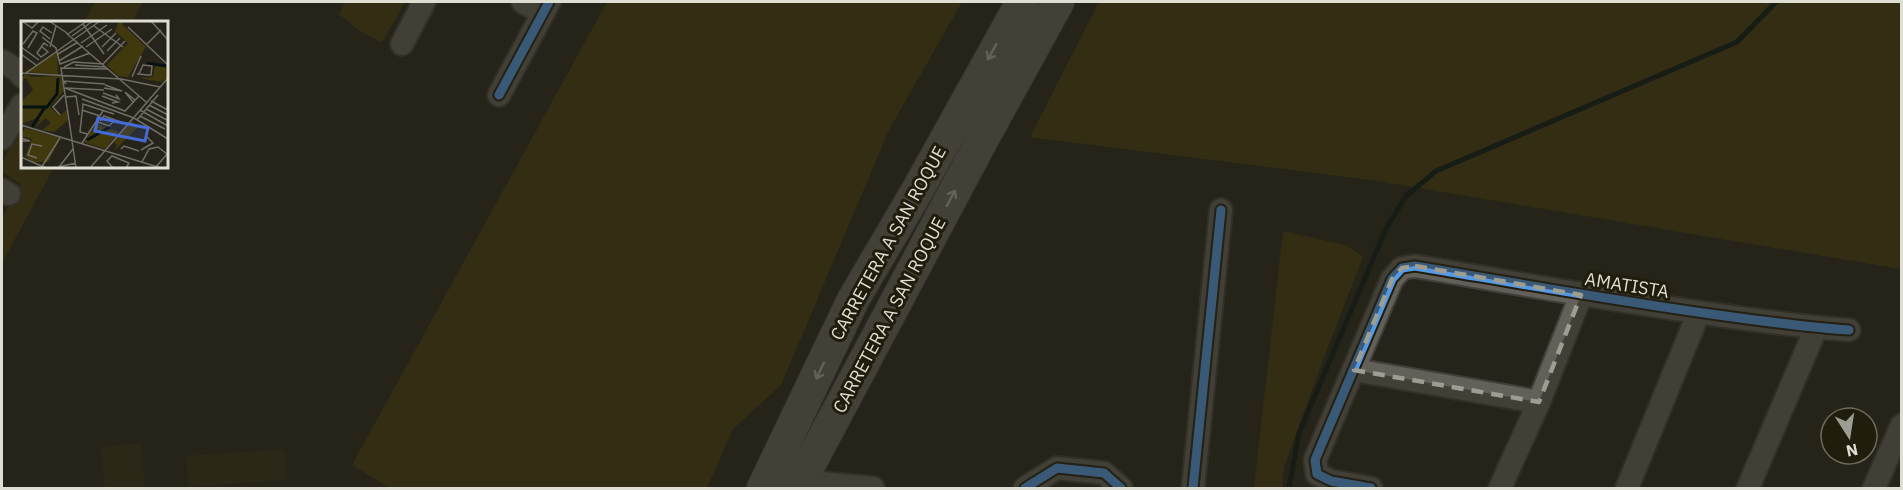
<svg xmlns="http://www.w3.org/2000/svg" width="1903" height="490" font-family="'IBM Plex Sans',sans-serif">
	<style>
		.built { fill: #312e17 }
		.green { fill: #40390d }
		.lines { fill: none; stroke-linecap: round; stroke-linejoin: round }
		.stream { stroke: #051211; stroke-width: 5 }
		.street-casing { stroke: #403f37; stroke-width: 26 }
		.secondary-casing { stroke: #403f37; stroke-width: 34 }
		.street { stroke: #626059; stroke-width: 22 }
		.secondary { stroke: #66635b; stroke-width: 32 }
		.cycleway-casing { stroke: #201d0d; stroke-width: 13 }
		.cycleway { stroke: #5399e6; stroke-width: 9 }
		.oneway { stroke: #afada3 }
		.marked { fill: none; stroke: #9e9d92; stroke-width: 4.5; stroke-dasharray: 12 8; stroke-linejoin: round }
		.labels { text-anchor: middle; dominant-baseline: central; stroke-width: 6; stroke-linejoin: round; paint-order: stroke }
		.street-label { font-size: 18px; fill: #dfded3; stroke: #201d0d }
		.inset-river { fill: none; stroke: #051211; stroke-width: 3 }
		.inset-road { fill: none; stroke: #706e64; stroke-width: 1.5 }
		.view { fill: #446bd7; fill-opacity: 0.15; stroke: #446bd7; stroke-width: 3 }
		.inset-edge { fill: none; stroke: #dfded3; stroke-width: 3 }
	</style>
	<rect width="100%" height="100%" fill="#26241a"/>
	<path class="built" d="M 141,443 L 145,488 L 105,488 L 101,447 Z
		M 284,449 L 287,479 L 189,487 L 186,456 Z"/>
	<path class="green" d="M 95,2 L 143,2 L 132,22 L 84,22 Z
		M 345,2 L 405,2 L 382,42 L 360,31 L 339,14 Z
		M 607,2 L 962,2 L 889,130 L 781,385 L 733,429 L 707,488 L 390,488 L 352,465 Z
		M 1099,2 L 1901,2 L 1901,269 L 1378,181 L 1030,137 Z
		M 22,121 L 22,166 L 54,167 L 2,263 L 2,218 L 21,184 L 2,172 L 2,164 Z
		M 1283,231 L 1348,246 L 1363,257 L 1324,357 L 1284,467 L 1282,488 L 1254,488 Z"/>
	<g class="lines">
		<path class="stream" d="M 1289,488 L 1299,433 L 1386,229 L 1406,196 L 1436,171 L 1737,42 L 1776,2"/>
		<g class="street-casing">
			<path id="street" d="M 523,2 L 543,13
				M 402,44 L 424,2
				M 2,61 L 17,70 L 22,76
				M 499,95 L 549,2
				M 2,138 L 22,105
				M 2,190 L 9,194
				M 1354,370 L 1539,402
				M 801,481 L 873,488
				M 1025,488 L 1057,468 L 1104,473 L 1121,488
				M 1193,488 L 1221,210
				M 1371,488 L 1331,481 L 1317,474 L 1315,460 L 1392,279 L 1402,268 L 1415,266 C 1516,283 1616,301 1718,315 C 1761,321 1805,327 1849,330
				M 1500,488 L 1539,402 L 1581,295
				M 1627,488 L 1699,312
				M 1748,488 L 1816,328
				M 1874,488 L 1902,425"/>
		</g>
		<g class="secondary-casing">
			<path id="secondary" d="M 763,488 L 853,300 L 917,191 L 1022,2
				M 797,488 L 981,142 L 1058,2"/>
		</g>
		<use href="#street" class="street"/>
		<use href="#secondary" class="secondary"/>
		<g class="cycleway-casing">
			<path id="cycleway" d="M 499,95 L 549,2
				M 1025,488 L 1057,468 L 1104,473 L 1121,488
				M 1193,488 L 1221,210
				M 1371,488 L 1331,481 L 1317,474 L 1315,460 L 1392,279 L 1402,268 L 1415,266 C 1516,283 1616,301 1718,315 C 1761,321 1805,327 1849,330"/>
		</g>
		<use href="#cycleway" class="cycleway"/>
	</g>
	<defs><path id="oneway-shaft" d="M-6 0H5M1.5-3L5.5 0L1.5 3" fill="none" stroke-width="1.6" stroke-linecap="round" stroke-linejoin="round" transform="scale(1.5)"/></defs>
	<g class="oneway">
		<use href="#oneway-shaft" transform="translate(992 52) rotate(119)"/>
		<use href="#oneway-shaft" transform="translate(951 198) rotate(-62)"/>
		<use href="#oneway-shaft" transform="translate(820 371) rotate(115)"/>
	</g>
	<path d="M0 0H1903V490H0ZM 1415,266 L 1581,295 L 1539,402 L 1354,370 L 1392,279 L 1402,268 Z" fill="#26241a" fill-opacity=".55" fill-rule="evenodd"/>
	<path class="marked" d="M 1415,266 L 1581,295 L 1539,402 L 1354,370 L 1392,279 L 1402,268 Z"/>
	<g class="labels">
		<g class="street-label">
			<text transform="translate(888 243) rotate(-61)">CARRETERA A SAN ROQUE</text>
			<text transform="translate(1627 285) rotate(9)">AMATISTA</text>
			<text transform="translate(889 315) rotate(-62)">CARRETERA A SAN ROQUE</text>
		</g>
	</g>
	<g transform="translate(21 21)">
		<rect width="147" height="147" fill="#26241a"/>
		<path d="M 98,0 L 104,0 L 101,3 L 125,26 L 107,56 L 97,55 L 86,44 L 107,22 L 94,10 ZM 36,30 L 37,53 L 4,51 ZM 134,44 L 145,45 L 147,56 L 140,61 L 118,57 L 132,56 ZM 4,53 L 10,56 L 40,55 L 43,70 L 29,86 L 38,95 L 46,89 L 47,99 L 33,111 L 21,109 L 30,102 L 25,97 L 13,107 L 19,99 L 16,97 L 0,103 L 0,86 L 3,86 L 0,81 L 12,69 L 5,57 L 0,59 ZM 111,100 L 117,106 L 93,130 L 96,124 L 93,121 ZM 75,103 L 98,111 L 84,128 L 63,121 ZM 4,107 L 39,117 L 27,141 L 12,141 L 4,135 L 11,118 L 0,115 Z" fill="#40390d"/>
		<path class="inset-river" d="M 126,42 L 145,45M 0,86 L 26,86 L 36,73 L 37,57M 11,106 L 24,86M 66,119 L 89,106"/>
		<path class="inset-road" d="M 1,0 L 11,7 L 18,0M 28,0 L 46,12M 130,0 L 147,19M 62,3 L 83,33M 73,5 L 102,26M 107,6 L 147,44M 45,12 L 125,81M 47,13 L 66,0M 51,15 L 72,0M 21,16 L 35,27 L 39,43 L 69,32M 29,18 L 19,10 L 22,6 L 31,12M 60,22 L 86,4M 2,23 L 12,10 L 16,12 L 7,27M 125,24 L 140,9M 20,25 L 27,31 L 20,36 L 16,32 L 23,22 L 27,25M 0,26 L 18,39M 29,26 L 35,5M 65,26 L 91,8M 81,26 L 95,12M 86,30 L 99,17M 0,33 L 15,44M 37,33 L 57,21M 38,40 L 62,25M 54,44 L 84,46M 43,46 L 53,41 L 82,43 L 104,20M 0,52 L 100,58 L 139,66M 5,52 L 79,0M 116,53 L 118,53 L 126,54 L 130,54 L 131,45 L 122,44 L 118,53M 111,56 L 120,35M 45,63 L 43,60 L 84,63M 83,67 L 101,70 L 84,64M 83,69 L 44,67 L 104,90 L 118,75M 82,72 L 98,78 L 95,74M 81,75 L 97,81 L 91,82M 45,76 L 55,75 L 58,94M 61,78 L 113,97 L 147,118M 130,80 L 147,89M 112,81 L 104,71 L 114,79M 128,84 L 147,94M 125,88 L 146,99M 61,89 L 79,95M 119,89 L 147,105M 39,94 L 32,86 L 43,74M 119,95 L 144,108M 116,99 L 137,74M 79,100 L 83,95 L 105,103M 77,101 L 88,105 L 92,101 L 88,99M 0,104 L 140,147M 66,113 L 59,111 L 62,83 L 93,93M 0,117 L 9,120 L 0,120M 51,119 L 40,47 L 87,48M 51,120 L 55,147M 61,122 L 82,90M 100,128 L 103,125 L 118,130M 120,129 L 132,122 L 125,115M 0,136 L 25,147M 16,137 L 7,134 L 11,123 L 21,125M 121,141 L 128,128 L 137,126 L 146,133M 37,146 L 55,142M 38,146 L 52,128M 20,147 L 39,117M 69,147 L 147,57M 92,147 L 86,140 L 91,135 L 108,142 L 105,147M 134,147 L 147,132"/>
		<path class="view" d="M 77,97 L 127,107 L 124,120 L 74,110 Z"/>
		<rect width="147" height="147" class="inset-edge"/>
	</g>
	<rect width="1903" height="490" fill="none" stroke="#dfded3" stroke-width="6"/>
	<g transform="translate(1849 436) rotate(168)"><circle r="28" fill="#201d0d" stroke="#6c6a5c" stroke-width="1.5"/>
	<path d="M0-4.5L10 22L0 15L-10 22Z" fill="#9e9d92"/>
	<text y="-9" font-size="16" font-weight="bold" text-anchor="middle" fill="#dfded3">N</text>
	</g>
</svg>
